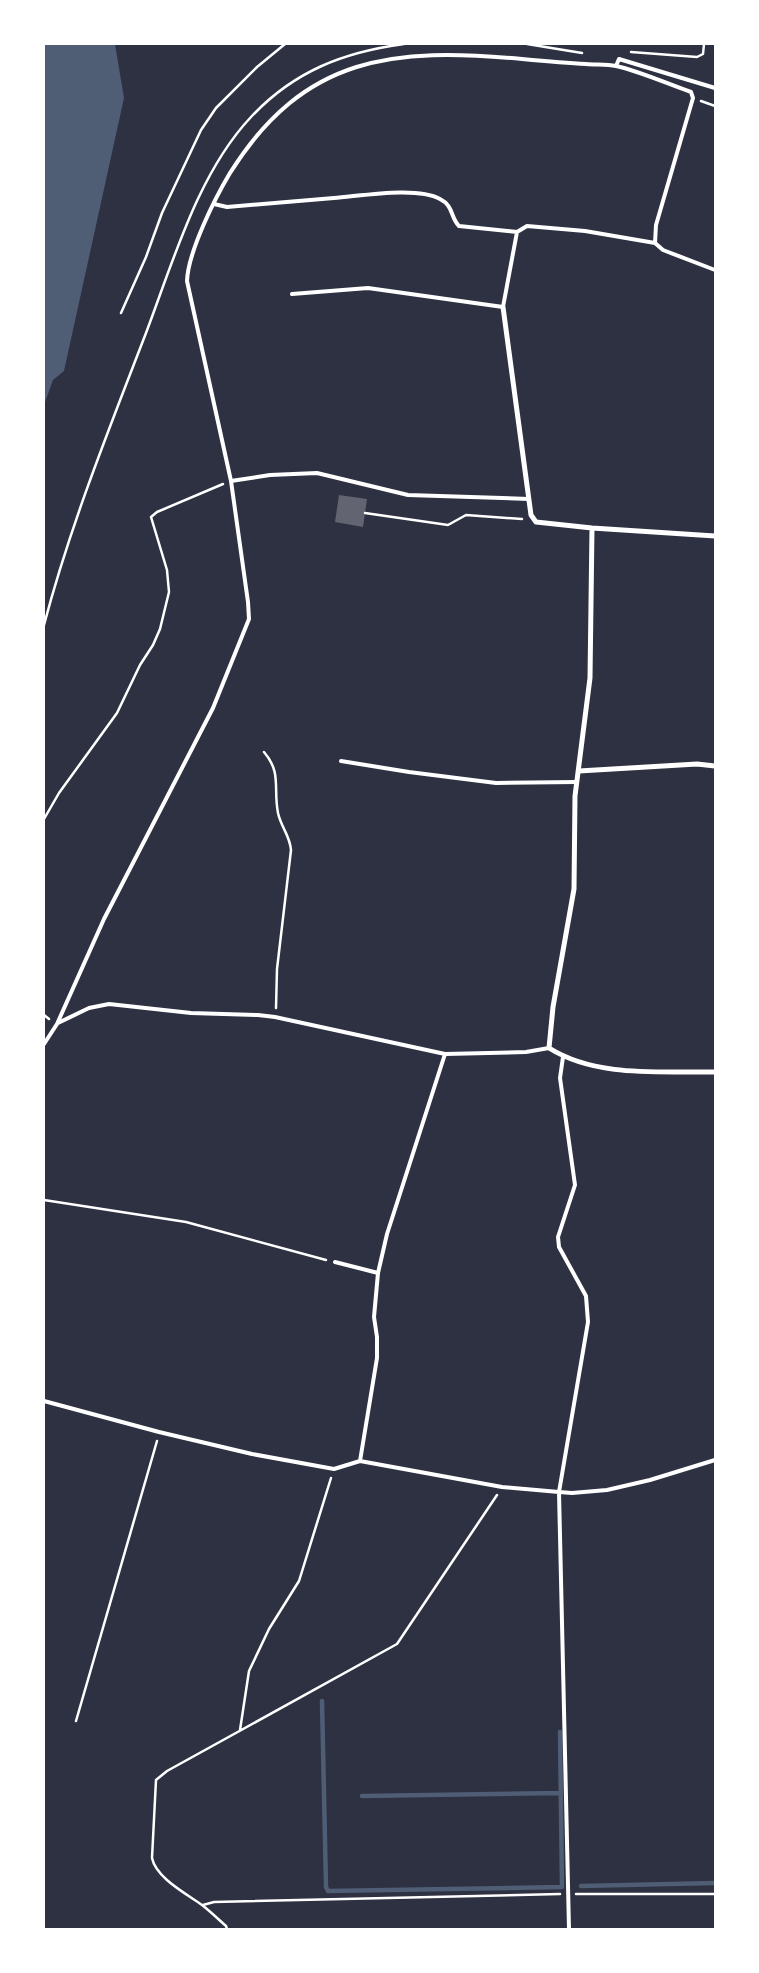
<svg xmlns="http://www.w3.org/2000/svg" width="759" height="1973" font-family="'Fira Sans',sans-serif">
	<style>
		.water { fill: #4f5d75 }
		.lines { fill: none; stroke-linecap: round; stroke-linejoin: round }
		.stream { stroke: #4f5d75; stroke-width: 4.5 }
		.building { fill: #626471 }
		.path { stroke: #fff; stroke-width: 2.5 }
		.service { stroke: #fff; stroke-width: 4 }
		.minor { stroke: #fff; stroke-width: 5 }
	</style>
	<rect width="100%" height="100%" fill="#2d3142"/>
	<path class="water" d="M 44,44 L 115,44 L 124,98 L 64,371 L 53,380 L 44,405 Z"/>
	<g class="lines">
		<path class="stream" d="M 322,1701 L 326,1887 L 328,1891 L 562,1887 L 560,1732
			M 362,1796 L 561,1793
			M 581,1886 L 715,1883"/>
	</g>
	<path class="building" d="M 339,495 L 367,499 L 363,527 L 335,522 Z"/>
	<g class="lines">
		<path class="path" d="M 527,44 L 582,53
			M 631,52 L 697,57 L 703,54 L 704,44
			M 701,101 L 715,106
			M 121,313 L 146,257 L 162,213 L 201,130 L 216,108 L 257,67 L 285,44
			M 365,513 L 448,525 L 466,515 L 522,519
			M 44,625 C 70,526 109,429 146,333 C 173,262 198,173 251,117 C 294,71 344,52 404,44
			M 264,752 C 282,773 273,788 278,813 C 281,827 290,836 291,850 L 277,969 L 276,1008
			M 44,819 L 59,793 L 117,713 L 140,665 L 153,645 L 160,629 L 169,592 L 167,570 L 151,517 L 157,512 L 223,484
			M 44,1015 L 49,1019
			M 44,1200 L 186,1222 L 326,1260
			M 76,1721 L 157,1441
			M 240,1730 L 249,1671 L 269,1629 L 299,1581 L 331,1478
			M 576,1894 L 715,1894
			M 203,1905 L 214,1902 L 560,1894
			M 227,1929 L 226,1926 C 218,1919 211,1912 202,1905 C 187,1894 156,1878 152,1858 L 156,1780 L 167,1771 L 397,1644 L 497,1495"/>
		<path class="service" d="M 616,66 L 619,59 L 715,88
			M 214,204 L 227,207 C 263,204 298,201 334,198 C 361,196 417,186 440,199 C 454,206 450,217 459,226 L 517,232 L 527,226 L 585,231 L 655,243
			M 292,294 L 368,288 L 503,307 L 517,232
			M 231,481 L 270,475 L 317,473 L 408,495 L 529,499
			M 341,761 L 409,772 L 496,783 L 577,782
			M 58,1023 L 89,1008 L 109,1004 L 191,1013 L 258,1015 L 275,1017 L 445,1054 L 526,1052 L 549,1048
			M 44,1044 L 57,1024 L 104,919 L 213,708 L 249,619 L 248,602 L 231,481 L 187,281 C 188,252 215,198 230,173 C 304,55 394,47 522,59 C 543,61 564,63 586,64 C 596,65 606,64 616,66 C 639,71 668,84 691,92 L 693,98 L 656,225 L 655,243 L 663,250 L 715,270
			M 563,1057 L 560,1078 L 575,1185 L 558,1237 L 559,1247 L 586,1296 L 588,1322 L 559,1492 L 569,1929
			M 335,1262 L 378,1273
			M 44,1401 L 159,1432 L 252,1454 L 334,1469 L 360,1461 L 502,1487 L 559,1492 L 572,1493 L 607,1490 L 650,1480 L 715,1460
			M 360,1461 L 377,1358 L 377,1337 L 374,1317 L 378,1273 L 387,1234 L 445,1054"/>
		<path class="minor" d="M 503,307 L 531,515 L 536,522 L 592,528 L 715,536
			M 592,528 L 590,678 L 575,796 L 574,889 L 553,1007 L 549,1048 C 597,1078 660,1071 715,1072
			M 579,771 L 697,764 L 715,766"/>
	</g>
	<rect width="759" height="1973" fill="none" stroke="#ffffff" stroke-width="90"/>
</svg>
